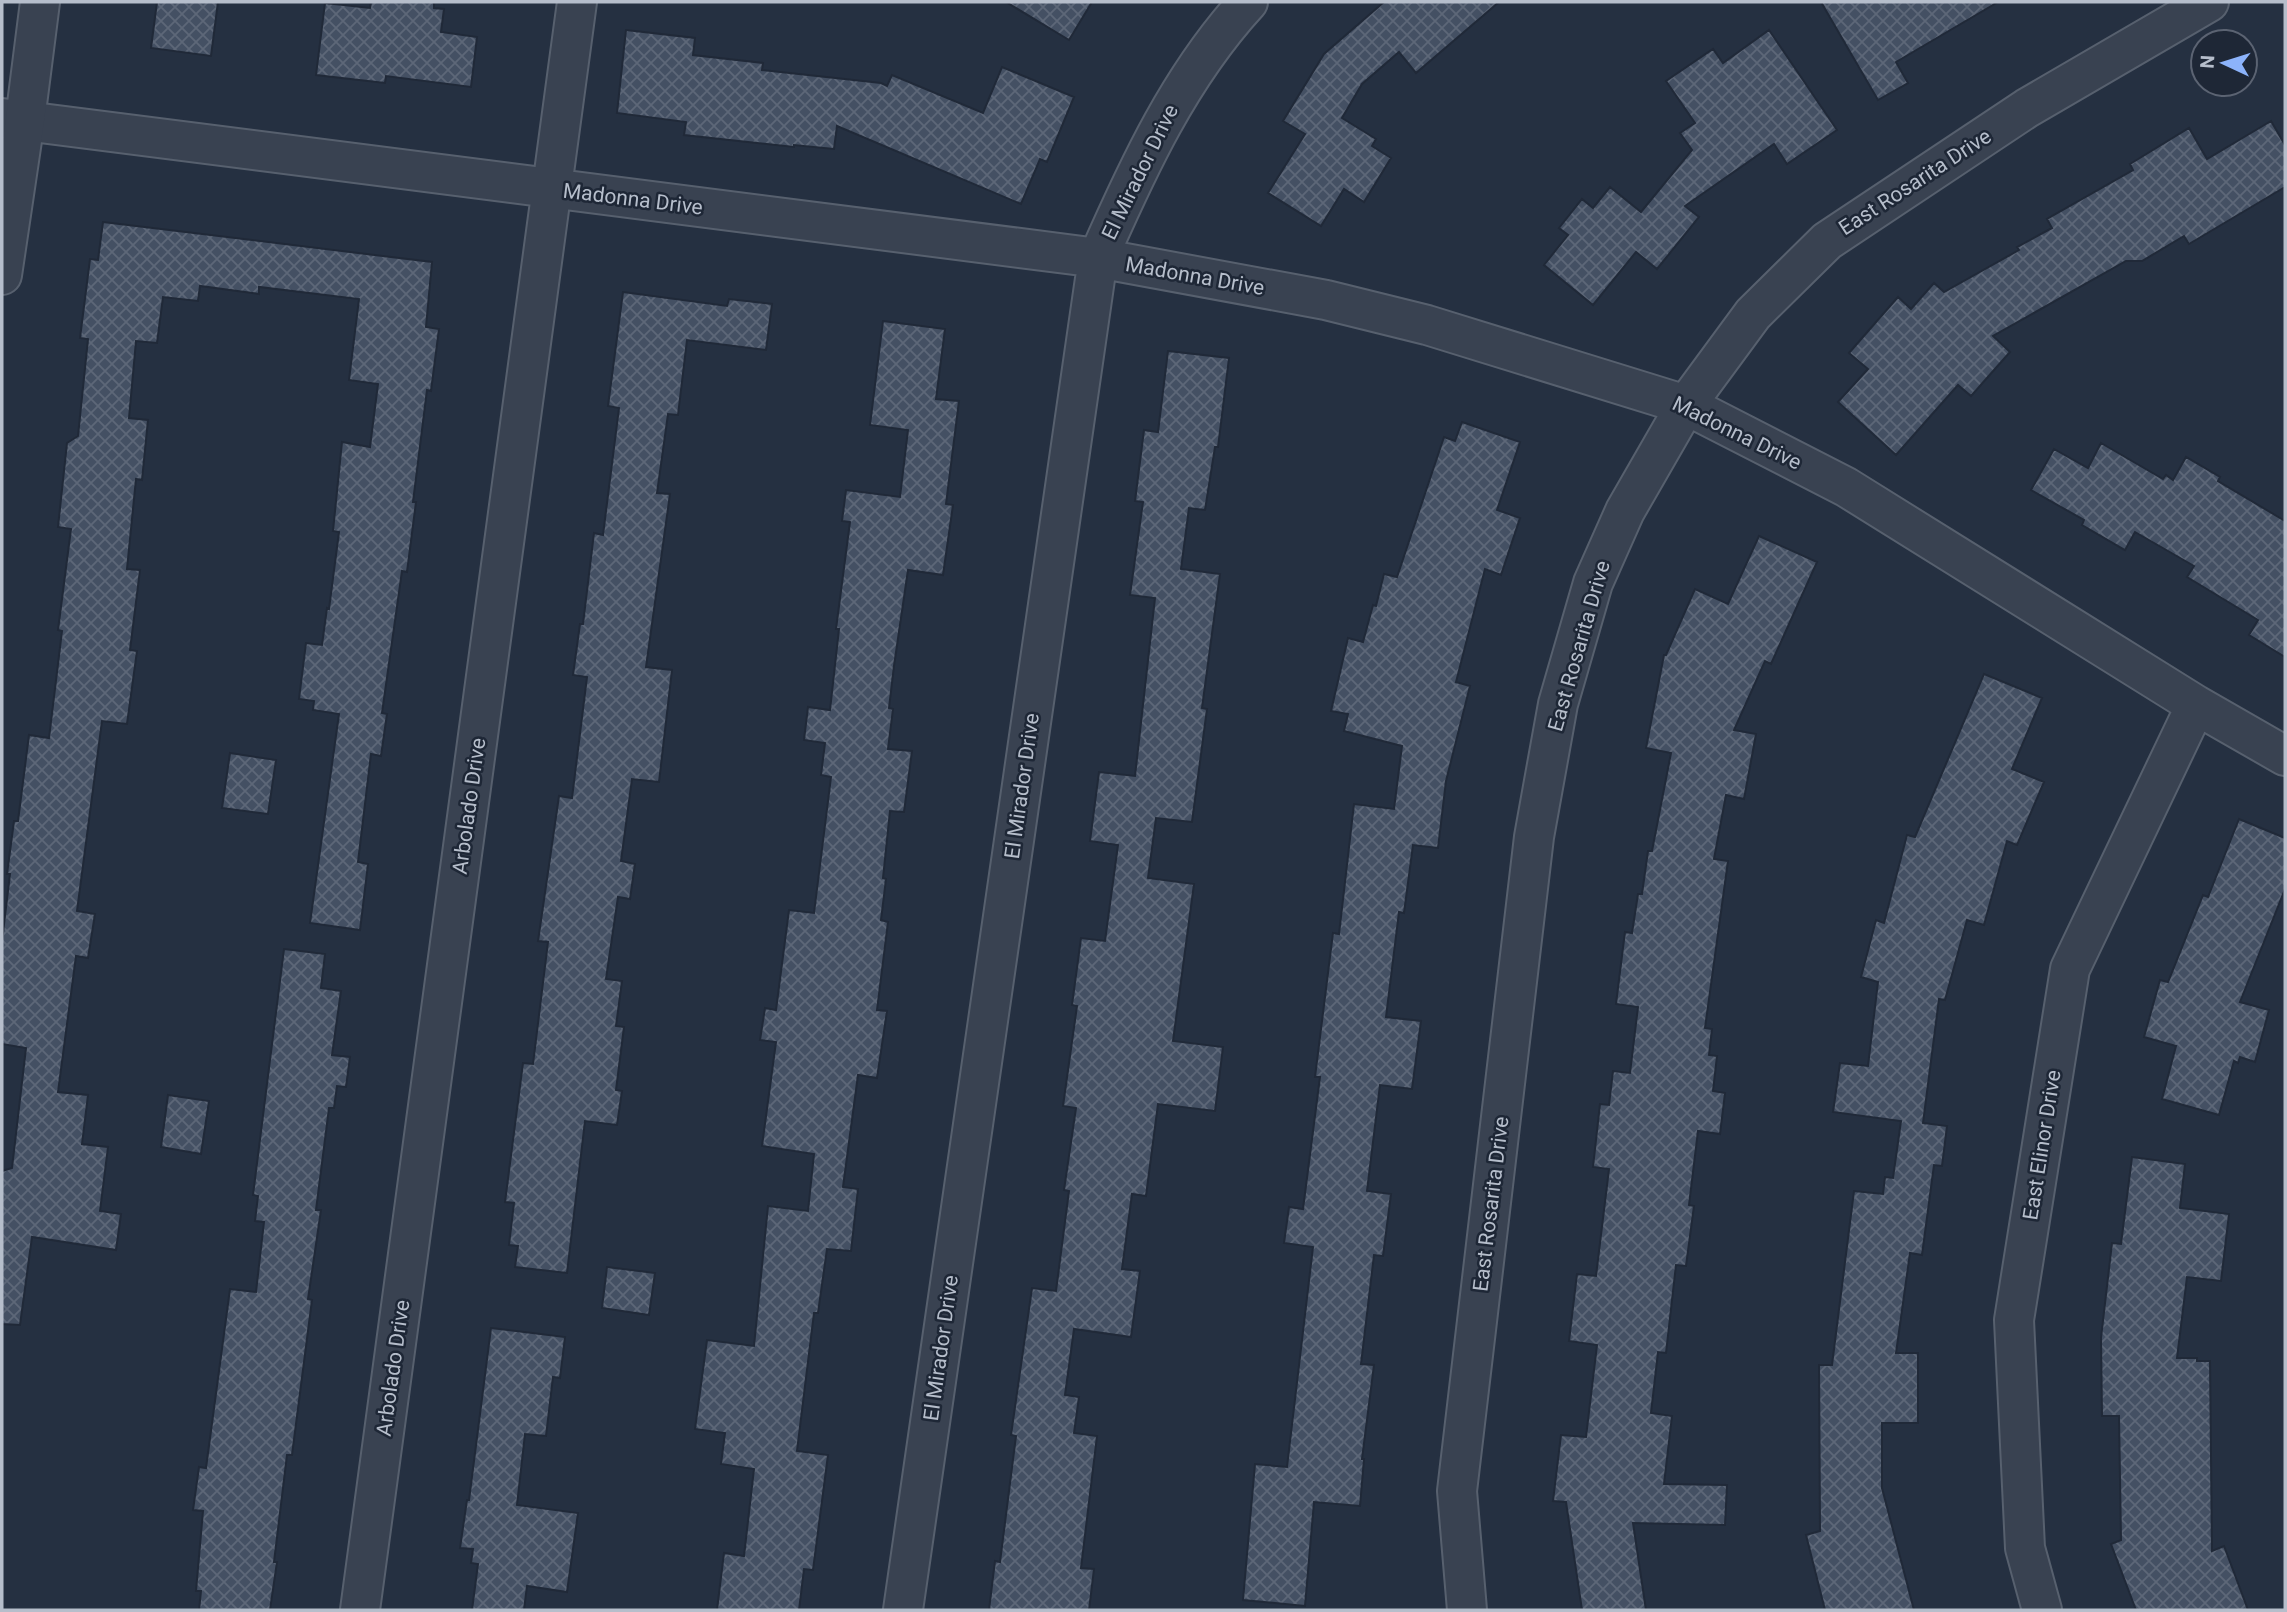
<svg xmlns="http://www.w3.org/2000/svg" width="2287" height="1612" font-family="Roboto,sans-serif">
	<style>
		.building { fill: url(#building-cross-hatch); stroke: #202938; stroke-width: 2 }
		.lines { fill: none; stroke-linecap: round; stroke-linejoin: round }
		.minor-casing { stroke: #57606e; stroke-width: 42 }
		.tertiary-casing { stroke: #57606e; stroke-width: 42 }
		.minor { stroke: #394251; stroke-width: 38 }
		.tertiary { stroke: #394251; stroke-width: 38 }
		.labels { text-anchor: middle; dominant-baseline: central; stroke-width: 5; stroke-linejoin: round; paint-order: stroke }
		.street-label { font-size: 21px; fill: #b6becb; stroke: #1e2736 }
	</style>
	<defs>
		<pattern id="building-cross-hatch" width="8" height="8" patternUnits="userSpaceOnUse" patternTransform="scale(1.75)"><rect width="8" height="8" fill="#445063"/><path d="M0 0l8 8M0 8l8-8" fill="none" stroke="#5d6778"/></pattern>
	</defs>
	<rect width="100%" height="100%" fill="#253041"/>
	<path class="building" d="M 157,2 L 218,2 L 211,56 L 151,48 Z
		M 371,2 L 434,2 L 434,8 L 444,9 L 441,32 L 477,37 L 471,87 L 386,76 L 385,83 L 316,75 L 325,3 L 370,8 Z
		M 1006,2 L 1092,2 L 1069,40 Z
		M 1384,2 L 1499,2 L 1416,73 L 1399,52 L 1362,84 L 1342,118 L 1376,139 L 1372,146 L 1391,158 L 1364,202 L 1344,189 L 1321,226 L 1268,193 L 1305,134 L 1283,121 L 1324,54 Z
		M 1821,2 L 1998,2 L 1896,62 L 1908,83 L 1878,100 Z
		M 626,30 L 695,38 L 693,55 L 763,63 L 762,70 L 881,83 L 887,86 L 892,75 L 983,113 L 1002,67 L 1074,97 L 1047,162 L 1040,159 L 1021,204 L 837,126 L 834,149 L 794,145 L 794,147 L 684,135 L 686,122 L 617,113 Z
		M 1769,30 L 1837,130 L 1787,164 L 1774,144 L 1685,206 L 1699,217 L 1657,269 L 1636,252 L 1593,305 L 1544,265 L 1568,235 L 1559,228 L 1582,199 L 1593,208 L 1610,187 L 1641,212 L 1692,150 L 1680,133 L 1695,123 L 1666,81 L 1713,49 L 1723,63 Z
		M 2271,121 L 2285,145 L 2285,187 L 2189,244 L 2184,236 L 2142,261 L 2126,261 L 1993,336 L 2010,352 L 1971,396 L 1958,385 L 1896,455 L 1838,402 L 1868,369 L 1849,353 L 1898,297 L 1911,309 L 1934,283 L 1944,292 L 2019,250 L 2017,247 L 2052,228 L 2047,219 L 2133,170 L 2130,164 L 2189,128 L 2207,159 Z
		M 103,222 L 432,262 L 426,327 L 439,329 L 431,391 L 427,390 L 413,502 L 416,502 L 407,572 L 402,571 L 382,713 L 387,714 L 381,756 L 371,754 L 358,862 L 368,864 L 360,930 L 310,923 L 339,714 L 313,710 L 314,701 L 299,699 L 306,643 L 322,645 L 327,608 L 329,609 L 339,532 L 333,531 L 342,442 L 370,447 L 378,384 L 349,380 L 359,299 L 259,287 L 259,294 L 200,286 L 198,301 L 163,297 L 157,343 L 136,341 L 129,418 L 148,420 L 142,480 L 136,479 L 127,569 L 140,570 L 130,650 L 137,651 L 127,724 L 102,721 L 77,911 L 95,914 L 88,958 L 76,956 L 58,1092 L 88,1095 L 82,1144 L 108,1147 L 100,1211 L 121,1214 L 116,1250 L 32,1237 L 20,1325 L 2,1324 L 2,1171 L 12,1168 L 26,1048 L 2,1044 L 2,941 L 10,874 L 7,874 L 14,821 L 18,821 L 29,735 L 49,738 L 62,631 L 58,630 L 71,529 L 58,527 L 67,443 L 78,436 L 88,339 L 80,338 L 90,259 L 98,260 Z
		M 623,292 L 727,306 L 729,299 L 772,304 L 766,350 L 687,340 L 678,415 L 668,414 L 657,493 L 670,494 L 646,667 L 672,670 L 659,782 L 632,779 L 621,861 L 635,864 L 630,899 L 618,897 L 606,979 L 622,981 L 616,1026 L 624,1027 L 616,1090 L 622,1091 L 617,1125 L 585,1121 L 567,1273 L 515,1267 L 518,1246 L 509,1245 L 514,1203 L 505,1202 L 523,1063 L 533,1064 L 548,942 L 538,941 L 559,796 L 572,798 L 587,677 L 573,675 L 580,624 L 583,624 L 594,533 L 603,535 L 619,408 L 608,406 Z
		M 883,321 L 945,329 L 936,399 L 959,401 L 946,504 L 953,505 L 943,575 L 908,570 L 894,666 L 889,708 L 893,709 L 888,749 L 912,751 L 904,812 L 890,811 L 883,878 L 886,879 L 881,920 L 888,922 L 877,1010 L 887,1011 L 877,1078 L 858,1075 L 843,1187 L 858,1189 L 851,1251 L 827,1249 L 818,1313 L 814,1313 L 797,1451 L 828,1455 L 813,1570 L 804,1569 L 799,1610 L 717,1610 L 724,1553 L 744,1556 L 754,1469 L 721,1464 L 725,1433 L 695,1429 L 707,1340 L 754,1346 L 768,1206 L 808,1211 L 814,1154 L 762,1146 L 776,1042 L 760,1040 L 765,1008 L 776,1010 L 789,910 L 814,913 L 831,777 L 821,775 L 825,743 L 804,740 L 808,707 L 830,710 L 839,629 L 836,629 L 850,522 L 842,521 L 846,490 L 900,497 L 908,430 L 870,425 Z
		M 1168,351 L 1229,358 L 1218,447 L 1215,447 L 1205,510 L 1189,508 L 1181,569 L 1220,574 L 1202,708 L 1207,709 L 1192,822 L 1156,818 L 1148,878 L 1194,884 L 1173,1041 L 1223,1047 L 1215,1111 L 1158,1104 L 1146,1196 L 1132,1194 L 1122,1269 L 1140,1271 L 1131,1337 L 1074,1329 L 1065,1395 L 1079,1397 L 1074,1433 L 1097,1436 L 1081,1568 L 1094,1569 L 1089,1610 L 989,1610 L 995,1561 L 1000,1562 L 1016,1436 L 1011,1435 L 1032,1288 L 1056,1291 L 1069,1191 L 1064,1190 L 1076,1108 L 1063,1106 L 1077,1006 L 1072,1005 L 1081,938 L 1105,941 L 1118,845 L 1090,841 L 1099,772 L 1135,776 L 1155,598 L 1130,595 L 1143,502 L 1135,501 L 1144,430 L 1158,432 Z
		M 1462,422 L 1520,442 L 1497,510 L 1520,518 L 1501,575 L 1485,569 L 1456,682 L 1470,686 L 1446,781 L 1438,848 L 1413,845 L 1404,913 L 1399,912 L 1386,1017 L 1421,1021 L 1412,1089 L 1380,1085 L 1367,1191 L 1391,1194 L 1383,1256 L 1374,1255 L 1361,1364 L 1374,1365 L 1362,1459 L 1364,1459 L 1360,1506 L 1314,1502 L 1305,1606 L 1243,1600 L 1255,1464 L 1287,1467 L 1313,1247 L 1284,1243 L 1289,1207 L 1303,1209 L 1320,1077 L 1315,1077 L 1333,933 L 1339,934 L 1354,804 L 1394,809 L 1402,746 L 1344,731 L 1348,714 L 1331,711 L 1348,638 L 1363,642 L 1373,605 L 1376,606 L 1384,574 L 1397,577 L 1444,437 L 1455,441 Z
		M 2101,443 L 2163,479 L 2166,475 L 2173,480 L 2186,457 L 2220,477 L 2218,481 L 2285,521 L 2285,657 L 2249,635 L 2258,620 L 2187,577 L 2194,566 L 2135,532 L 2125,550 L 2082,525 L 2084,520 L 2031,490 L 2054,449 L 2088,468 Z
		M 1759,536 L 1817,562 L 1771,664 L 1765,661 L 1734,730 L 1756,734 L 1744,799 L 1726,795 L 1714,859 L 1728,861 L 1705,1028 L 1712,1029 L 1709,1055 L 1717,1056 L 1713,1091 L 1725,1093 L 1720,1134 L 1698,1131 L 1689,1205 L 1694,1206 L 1686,1266 L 1676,1265 L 1666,1353 L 1658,1352 L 1651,1413 L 1672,1416 L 1664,1484 L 1727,1485 L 1725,1525 L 1633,1523 L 1646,1610 L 1582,1610 L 1566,1502 L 1553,1501 L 1561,1435 L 1586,1437 L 1597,1345 L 1569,1341 L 1577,1274 L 1596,1276 L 1609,1169 L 1593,1167 L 1600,1104 L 1609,1105 L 1613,1071 L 1630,1073 L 1638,1007 L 1616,1004 L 1625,932 L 1632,933 L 1638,894 L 1642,894 L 1648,851 L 1652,851 L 1671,753 L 1646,748 L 1664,655 L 1666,655 L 1695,589 L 1728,604 Z
		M 1984,674 L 2042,698 L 2012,769 L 2044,782 L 2017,845 L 2007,841 L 1984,925 L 1967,920 L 1945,1000 L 1939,999 L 1923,1123 L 1947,1126 L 1942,1166 L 1934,1165 L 1922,1255 L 1910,1253 L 1896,1353 L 1918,1353 L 1918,1423 L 1882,1423 L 1882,1488 L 1914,1610 L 1825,1610 L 1806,1535 L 1820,1531 L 1819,1365 L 1832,1365 L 1854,1191 L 1883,1194 L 1885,1177 L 1893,1178 L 1901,1121 L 1833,1112 L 1840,1063 L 1868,1066 L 1878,982 L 1861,977 L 1876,920 L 1884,923 L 1907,835 L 1915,837 Z
		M 230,753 L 276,760 L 268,814 L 222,808 Z
		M 2239,819 L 2285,838 L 2285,889 L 2240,1002 L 2269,1010 L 2255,1062 L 2240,1057 L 2238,1063 L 2234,1061 L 2219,1115 L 2162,1099 L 2176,1046 L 2144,1037 L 2160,980 L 2168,982 L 2203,895 L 2208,897 Z
		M 284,949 L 325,954 L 321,988 L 341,991 L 332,1055 L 350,1057 L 346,1087 L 337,1086 L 334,1108 L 329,1108 L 316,1210 L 321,1210 L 308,1299 L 312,1300 L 292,1455 L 287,1455 L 274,1562 L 277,1562 L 270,1610 L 199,1610 L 201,1591 L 196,1591 L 203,1511 L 193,1510 L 199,1467 L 206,1468 L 230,1289 L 256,1292 L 264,1222 L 255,1221 L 258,1196 L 253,1195 Z
		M 168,1095 L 209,1101 L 201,1154 L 161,1147 Z
		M 2132,1157 L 2185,1164 L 2180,1208 L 2229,1214 L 2221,1281 L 2187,1277 L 2177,1358 L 2197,1358 L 2197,1361 L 2210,1361 L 2212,1551 L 2224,1546 L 2248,1610 L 2136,1610 L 2111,1544 L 2121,1540 L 2119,1416 L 2102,1416 L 2101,1338 L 2112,1243 L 2121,1244 Z
		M 607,1267 L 655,1273 L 649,1315 L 602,1308 Z
		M 491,1328 L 565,1337 L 560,1378 L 553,1377 L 546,1436 L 525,1434 L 517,1505 L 578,1513 L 567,1592 L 527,1586 L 524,1610 L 472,1610 L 478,1564 L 471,1563 L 473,1549 L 460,1548 L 467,1500 L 469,1500 Z"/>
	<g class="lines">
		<g class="minor-casing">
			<path id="minor" d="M 2,118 L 1098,258 L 1326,300 L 1427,325 L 1686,405 L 1846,487 L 2196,705 L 2285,756
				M 360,1610 L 577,2
				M 903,1610 L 1098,258 C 1138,167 1180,76 1248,2
				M 1467,1610 L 1457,1491 L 1534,837 L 1558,704 L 1593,583 L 1625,511 L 1686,405 L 1753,314 L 1827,241 L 2027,108 L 2209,2
				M 2042,1610 L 2025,1548 L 2014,1320 L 2070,969 L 2196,705"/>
		</g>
		<g class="tertiary-casing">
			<path id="tertiary" d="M 2,275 L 25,120 L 40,2"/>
		</g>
		<use href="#minor" class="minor"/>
		<use href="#tertiary" class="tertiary"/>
	</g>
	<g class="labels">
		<g class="street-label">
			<text transform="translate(1140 172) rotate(-64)">El Mirador Drive</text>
			<text transform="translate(1915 182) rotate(-33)">East Rosarita Drive</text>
			<text transform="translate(633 199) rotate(7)">Madonna Drive</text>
			<text transform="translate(1195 276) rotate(10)">Madonna Drive</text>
			<text transform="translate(1737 433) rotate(26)">Madonna Drive</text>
			<text transform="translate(1579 646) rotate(-74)">East Rosarita Drive</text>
			<text transform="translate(1022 786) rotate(-82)">El Mirador Drive</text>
			<text transform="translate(469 806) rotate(-82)">Arbolado Drive</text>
			<text transform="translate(2042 1145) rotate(-81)">East Elinor Drive</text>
			<text transform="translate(1491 1204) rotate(-83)">East Rosarita Drive</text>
			<text transform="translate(941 1348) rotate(-82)">El Mirador Drive</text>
			<text transform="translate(393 1368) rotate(-82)">Arbolado Drive</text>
		</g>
	</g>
	<rect width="2287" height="1612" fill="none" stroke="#b6becb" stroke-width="7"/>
	<g transform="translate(2224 63) rotate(274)"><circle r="33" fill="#1e2736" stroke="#5b6372" stroke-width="2"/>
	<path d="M0-5L12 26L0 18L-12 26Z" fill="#8cb3fb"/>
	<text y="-10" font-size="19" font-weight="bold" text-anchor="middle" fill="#b6becb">N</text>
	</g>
</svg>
